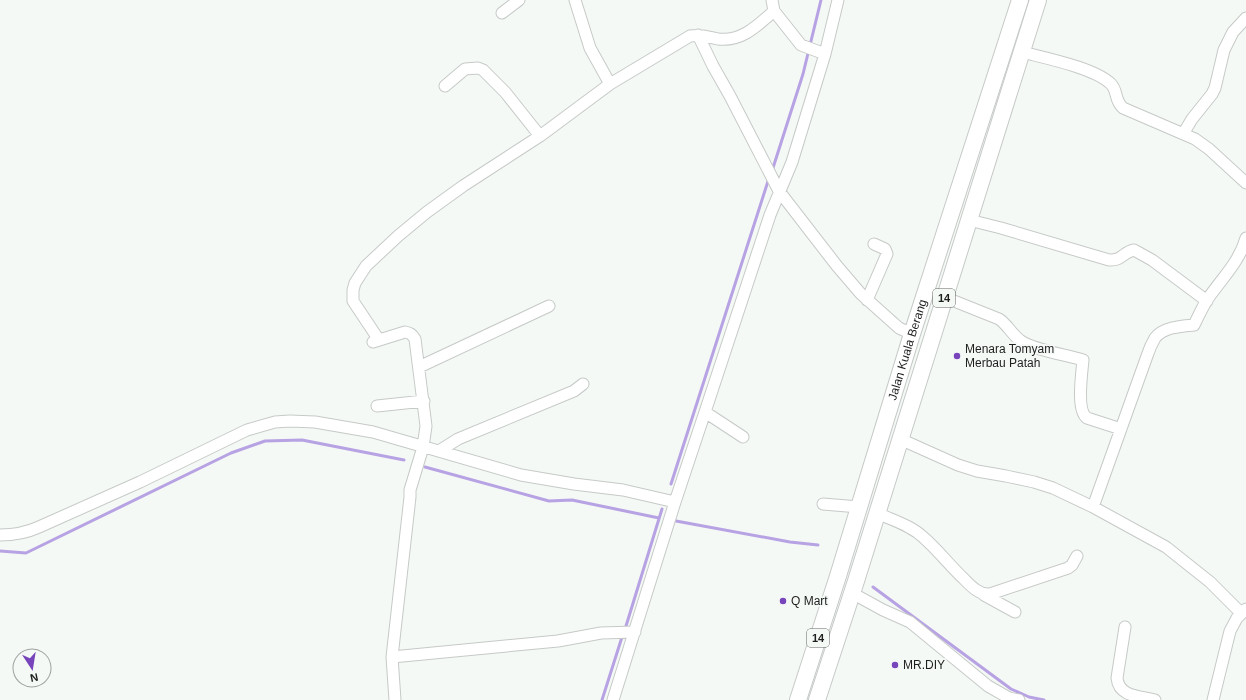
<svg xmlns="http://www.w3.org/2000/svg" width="1246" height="700" font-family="Helvetica,sans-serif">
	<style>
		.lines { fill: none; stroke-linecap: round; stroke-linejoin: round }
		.stream { stroke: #b7a2e3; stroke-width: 3 }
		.minor-casing { stroke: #c6cac7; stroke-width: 13 }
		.highway-casing { stroke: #c6cac7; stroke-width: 18 }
		.minor { stroke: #fff; stroke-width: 11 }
		.highway { stroke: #fff; stroke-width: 16 }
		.poi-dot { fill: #74b; stroke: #f5f9f6; stroke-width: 1.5 }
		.labels { text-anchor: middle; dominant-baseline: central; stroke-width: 3.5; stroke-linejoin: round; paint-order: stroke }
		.shield { fill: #f5f9f6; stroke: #5e605f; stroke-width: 1 }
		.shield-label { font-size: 11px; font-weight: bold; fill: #1d1e1e }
		.poi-label { font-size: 12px; fill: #1d1e1e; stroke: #f5f9f6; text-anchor: start }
		.street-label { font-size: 12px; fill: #1d1e1e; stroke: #f5f9f6 }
	</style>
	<rect width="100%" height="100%" fill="#f5f9f6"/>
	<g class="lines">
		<path class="stream" d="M 772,171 L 803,74 L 821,0
			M 425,467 L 549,501 L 572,500 L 659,518
			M 671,484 L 769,178
			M 676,521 L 790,542 L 818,545
			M 0,551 L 26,553 L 231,453 L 265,441 L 302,440 L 404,460
			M 873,587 L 1011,689 L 1029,697 L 1044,700
			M 626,626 L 662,509
			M 602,700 L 622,637"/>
		<g class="minor-casing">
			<path id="minor" d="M 575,0 L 590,48 L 610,84
				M 772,0 L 774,11
				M 502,13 L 519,0
				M 698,35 L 713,66 L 730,96 L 779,191 L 837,266 L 861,294 L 899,328 L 912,334
				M 1022,52 C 1045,58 1095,68 1111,84 C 1118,91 1114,100 1123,108 L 1195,139 L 1209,149 L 1246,183
				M 445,86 L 465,69 L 478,68 L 483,70 L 505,92 L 540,136
				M 1183,134 L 1192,119 L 1212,94 L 1215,88 L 1224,50 L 1233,32 L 1246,18
				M 969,220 L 1001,228 L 1109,260 C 1122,261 1123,252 1134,250 L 1152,260 L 1207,301
				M 944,297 L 999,319 C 1008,325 1012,335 1021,341 C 1034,350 1067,355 1083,360 C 1082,372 1076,411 1087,418 L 1121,429
				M 867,300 L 887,254 L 885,249 L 874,244
				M 379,340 L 353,301 L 353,290 L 355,283 L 366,266 L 398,236 L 427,212 L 463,186 L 540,136 L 610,84 L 690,36 C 701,34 708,37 718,39 C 742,42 758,25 774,11 L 801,45 L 825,54
				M 373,342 L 405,332 C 410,333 412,334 415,339 L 426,426 L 423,447 L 410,490 L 410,497 L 392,657 L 395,700
				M 419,367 L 549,306
				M 377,406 L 424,401
				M 705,412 L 743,437
				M 900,439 L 958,465 L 977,471 L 1006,476 L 1034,482 L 1053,488 L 1093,507 L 1166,547 L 1210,582 L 1241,613
				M 439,451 L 458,439 L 574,391 L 583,384
				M 823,504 L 859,507
				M 1093,507 L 1147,356 C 1149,350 1152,343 1155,338 C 1163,327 1182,326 1194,325 C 1198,317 1202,308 1207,300 C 1221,279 1239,263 1246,238
				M 877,513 C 892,520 910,525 923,537 C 938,550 950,566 964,579 C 971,586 979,595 990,594 L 1068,568 L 1072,565 L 1077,556
				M 0,535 C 14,535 26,533 39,527 L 140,482 L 247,430 L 275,422 L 290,421 L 315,422 L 373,432 L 521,475 L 574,484 L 623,490 L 675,502
				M 852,593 L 883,610 L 910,622 L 988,686 L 1009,698 L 1019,700
				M 984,595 L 1015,612
				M 1125,627 L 1117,678 C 1119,697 1139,696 1155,700
				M 392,657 L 558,641 L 601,633 L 635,632
				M 613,700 L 675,502 L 705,412 L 770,215 L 792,162 L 825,54 L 838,0
				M 1213,700 L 1230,631 L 1237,618 L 1246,609"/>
		</g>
		<g class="highway-casing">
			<g id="highway">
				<path id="s1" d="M 798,700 L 838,576 L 912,334 L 1020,0"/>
				<path d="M 817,700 L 856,581 L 1038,0"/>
			</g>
		</g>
		<use href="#minor" class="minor"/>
		<use href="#highway" class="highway"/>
	</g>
	<g class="poi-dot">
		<circle cx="957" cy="356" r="4"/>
		<circle cx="783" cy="601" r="4"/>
		<circle cx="895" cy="665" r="4"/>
	</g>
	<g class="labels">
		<g class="shield">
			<rect x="933" y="289" width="22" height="18" rx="3"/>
			<rect x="807" y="629" width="22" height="18" rx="3"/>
		</g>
		<g class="shield-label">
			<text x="944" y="298">14</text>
			<text x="818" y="638">14</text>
		</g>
		<g class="poi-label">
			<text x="965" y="349">Menara Tomyam<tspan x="965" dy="14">Merbau Patah</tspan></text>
			<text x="791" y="601">Q Mart</text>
			<text x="903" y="665">MR.DIY</text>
		</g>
		<g class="street-label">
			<text stroke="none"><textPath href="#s1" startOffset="367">Jalan Kuala Berang</textPath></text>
		</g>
	</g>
	<g transform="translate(32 668) rotate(168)"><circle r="19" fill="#f5f9f6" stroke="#9fa1a0"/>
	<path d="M0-3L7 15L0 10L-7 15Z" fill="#7744bb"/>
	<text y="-6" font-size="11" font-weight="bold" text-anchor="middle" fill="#1d1e1e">N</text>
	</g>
</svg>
